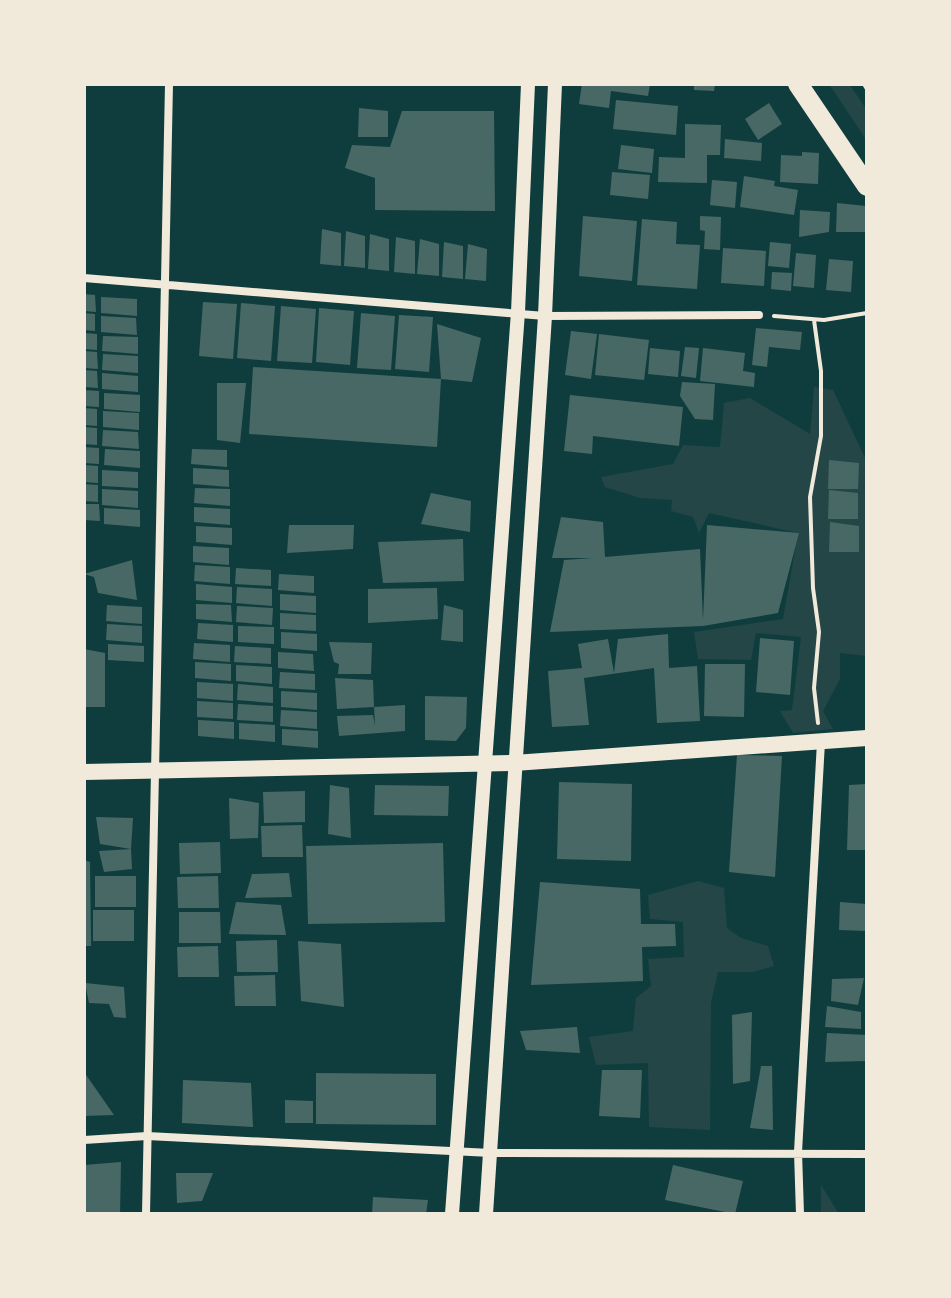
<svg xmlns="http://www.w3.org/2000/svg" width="951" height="1298" font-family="Manrope,sans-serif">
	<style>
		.green { fill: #244646 }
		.building { fill: #486865 }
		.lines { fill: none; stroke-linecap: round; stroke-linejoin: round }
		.path { stroke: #f1e9da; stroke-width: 4 }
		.minor { stroke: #f1e9da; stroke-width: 8 }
		.tertiary { stroke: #f1e9da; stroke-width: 14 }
		.secondary { stroke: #f1e9da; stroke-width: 16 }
		.primary { stroke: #f1e9da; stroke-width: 20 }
	</style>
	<rect width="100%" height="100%" fill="#0f3d3e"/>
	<path class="green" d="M 829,84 L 849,84 L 867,110 L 867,141 Z
		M 814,387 L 833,390 L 867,462 L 867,656 L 840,653 L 840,679 L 823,711 L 833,729 L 793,733 L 780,711 L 792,710 L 801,637 L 756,633 L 751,660 L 698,659 L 694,632 L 783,619 L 798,533 L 709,513 L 699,533 L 693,517 L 671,511 L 672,500 L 640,498 L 605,487 L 601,477 L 673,464 L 683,445 L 720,447 L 724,403 L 750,398 L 810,434 Z
		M 698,881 L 724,888 L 727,928 L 741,938 L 768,946 L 774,966 L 753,972 L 718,972 L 711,1003 L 710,1130 L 649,1127 L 648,1063 L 596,1065 L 589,1037 L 633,1031 L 636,998 L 651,986 L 648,959 L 684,957 L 683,922 L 650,919 L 648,895 Z
		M 821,1185 L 839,1214 L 821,1214 Z"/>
	<path class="building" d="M 582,84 L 650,84 L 648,96 L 611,91 L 609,108 L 579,104 Z
		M 694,84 L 715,84 L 714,91 L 694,90 Z
		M 616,100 L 678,106 L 676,135 L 613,129 Z
		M 769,103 L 782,124 L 758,140 L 745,119 Z
		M 359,108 L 388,111 L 388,137 L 358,137 Z
		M 402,111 L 494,111 L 495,211 L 375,210 L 375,178 L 345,168 L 352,145 L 390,147 Z
		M 685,124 L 721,125 L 720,155 L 707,155 L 707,183 L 658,182 L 659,157 L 685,158 Z
		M 725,139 L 762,143 L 761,161 L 724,158 Z
		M 621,145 L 654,149 L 652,173 L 618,169 Z
		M 802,152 L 819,153 L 818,184 L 780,182 L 781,155 L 802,156 Z
		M 612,172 L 650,175 L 648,199 L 610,195 Z
		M 744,176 L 775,181 L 774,186 L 798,190 L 794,215 L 740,207 Z
		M 712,180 L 737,182 L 735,208 L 710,205 Z
		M 837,203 L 866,206 L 867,232 L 836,232 Z
		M 800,210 L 830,212 L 829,232 L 799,237 Z
		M 583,216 L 637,221 L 632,281 L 579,276 Z
		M 700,216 L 721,217 L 720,250 L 704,249 L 705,231 L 700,230 Z
		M 642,219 L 677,222 L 676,244 L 700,245 L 697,289 L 637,285 Z
		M 322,229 L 341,233 L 341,266 L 320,264 Z
		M 346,231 L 365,236 L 365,268 L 344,266 Z
		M 370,234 L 389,239 L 389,271 L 368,269 Z
		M 396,237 L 415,241 L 415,274 L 394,272 Z
		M 420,239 L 439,244 L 439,276 L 417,274 Z
		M 444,242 L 463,246 L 463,279 L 442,277 Z
		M 770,242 L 791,244 L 789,268 L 768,266 Z
		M 468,244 L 487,249 L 486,281 L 465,279 Z
		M 723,248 L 766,251 L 764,286 L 721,283 Z
		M 796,253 L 816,255 L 814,288 L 793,286 Z
		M 829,259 L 853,261 L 851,292 L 826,290 Z
		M 772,272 L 792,273 L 791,291 L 771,289 Z
		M 84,294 L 95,295 L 96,312 L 84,311 Z
		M 101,297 L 137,299 L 137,316 L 101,313 Z
		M 203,302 L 237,304 L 233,359 L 199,356 Z
		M 241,303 L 275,306 L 271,361 L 237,358 Z
		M 281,306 L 316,309 L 312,363 L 277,361 Z
		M 319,308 L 354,311 L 350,365 L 316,362 Z
		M 84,313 L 95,314 L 95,331 L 84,330 Z
		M 361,313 L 395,316 L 391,370 L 357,368 Z
		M 399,315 L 433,317 L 429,372 L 395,369 Z
		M 101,316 L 136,318 L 137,335 L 101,332 Z
		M 437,324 L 481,338 L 472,382 L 441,379 L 437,447 L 249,434 L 253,367 L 441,379 Z
		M 756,328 L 802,332 L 800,350 L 769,347 L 767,367 L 752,365 Z
		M 571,331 L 597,334 L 591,379 L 565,375 Z
		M 84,333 L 97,334 L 97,350 L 84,349 Z
		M 599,334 L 649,340 L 644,380 L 595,375 Z
		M 103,336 L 138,337 L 138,354 L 102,351 Z
		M 685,347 L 699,348 L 696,378 L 681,376 Z
		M 650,348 L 680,351 L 678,377 L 648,374 Z
		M 703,348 L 745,353 L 743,371 L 755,373 L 754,387 L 700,381 Z
		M 84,351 L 97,352 L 98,369 L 84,368 Z
		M 103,354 L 138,356 L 138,373 L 102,370 Z
		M 84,370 L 97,371 L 98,388 L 84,387 Z
		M 102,373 L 138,376 L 138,392 L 102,389 Z
		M 682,382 L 715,384 L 713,420 L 695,419 L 680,396 Z
		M 217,383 L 246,383 L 240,443 L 217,440 Z
		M 84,390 L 99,391 L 99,407 L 84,406 Z
		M 104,393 L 140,395 L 140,412 L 104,409 Z
		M 570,395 L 683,407 L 679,446 L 593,436 L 592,454 L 564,451 Z
		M 84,408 L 97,409 L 97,426 L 84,425 Z
		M 103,411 L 139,413 L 139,430 L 103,427 Z
		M 84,427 L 97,428 L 97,445 L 84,444 Z
		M 103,430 L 138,432 L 139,449 L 102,446 Z
		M 84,447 L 99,448 L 99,464 L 84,463 Z
		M 105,449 L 140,451 L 140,468 L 104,465 Z
		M 192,449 L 227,450 L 227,467 L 191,464 Z
		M 829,460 L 859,463 L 858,489 L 828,489 Z
		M 84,465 L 98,466 L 98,483 L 84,482 Z
		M 193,468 L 229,470 L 229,487 L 193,484 Z
		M 102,470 L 138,472 L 138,488 L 102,486 Z
		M 84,484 L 98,485 L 98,502 L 84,501 Z
		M 195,488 L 230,489 L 230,506 L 194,503 Z
		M 102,489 L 138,491 L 138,508 L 102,505 Z
		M 829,490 L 858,493 L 858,519 L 828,519 Z
		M 431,493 L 471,501 L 470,532 L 421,524 Z
		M 84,504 L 99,504 L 100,521 L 84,520 Z
		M 194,507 L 230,509 L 230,525 L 194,522 Z
		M 104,508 L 140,510 L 140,527 L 104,524 Z
		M 561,517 L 603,522 L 605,557 L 700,549 L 703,620 L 707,525 L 799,533 L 778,613 L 703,626 L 550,632 L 564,560 L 593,558 L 552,558 Z
		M 830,522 L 859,526 L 859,552 L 829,552 Z
		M 289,525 L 354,525 L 353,549 L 287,553 Z
		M 196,526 L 232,528 L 232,545 L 196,542 Z
		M 463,539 L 464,581 L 383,583 L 378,542 Z
		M 193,546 L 229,548 L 229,565 L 193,562 Z
		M 132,560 L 137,600 L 98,593 L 94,577 L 84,574 Z
		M 195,565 L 230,567 L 230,584 L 194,581 Z
		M 236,568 L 271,570 L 271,586 L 235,584 Z
		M 279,574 L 314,576 L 314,593 L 278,590 Z
		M 196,584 L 232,587 L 232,603 L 196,600 Z
		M 237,587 L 272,589 L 272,606 L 236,603 Z
		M 437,588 L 438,619 L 368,623 L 368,589 Z
		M 280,594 L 316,596 L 316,613 L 280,610 Z
		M 196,604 L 231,605 L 232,622 L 196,619 Z
		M 107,605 L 142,607 L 142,624 L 106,621 Z
		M 444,605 L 463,610 L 463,642 L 441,640 Z
		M 237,606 L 273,608 L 272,625 L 236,622 Z
		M 280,613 L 316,615 L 316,631 L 280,629 Z
		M 198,623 L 233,625 L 233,642 L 197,639 Z
		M 107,624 L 142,626 L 142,643 L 106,640 Z
		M 238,626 L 274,627 L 274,644 L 238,642 Z
		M 281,632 L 317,634 L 317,651 L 281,648 Z
		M 668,634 L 669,668 L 697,666 L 700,721 L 657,723 L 654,668 L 584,678 L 589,725 L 552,727 L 548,671 L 582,668 L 578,644 L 608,639 L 614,673 L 618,639 Z
		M 760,638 L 794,641 L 790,695 L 756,692 Z
		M 329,642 L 372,643 L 371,674 L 338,674 L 339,664 L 334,662 Z
		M 194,643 L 230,645 L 230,662 L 193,659 Z
		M 108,644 L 144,646 L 144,662 L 108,660 Z
		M 235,646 L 271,648 L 271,664 L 234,662 Z
		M 84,649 L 105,653 L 105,707 L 84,707 Z
		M 278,652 L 313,654 L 314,671 L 278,668 Z
		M 195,662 L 231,664 L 231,681 L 195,678 Z
		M 705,664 L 745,664 L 744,717 L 704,716 Z
		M 236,665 L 272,667 L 272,684 L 236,681 Z
		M 280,672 L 315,674 L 315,690 L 279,688 Z
		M 335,678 L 373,680 L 374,707 L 337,709 Z
		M 197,682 L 233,684 L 233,701 L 197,698 Z
		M 238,684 L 273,687 L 273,703 L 237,700 Z
		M 281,691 L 317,693 L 317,710 L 281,707 Z
		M 425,696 L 467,697 L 466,728 L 456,741 L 425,740 Z
		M 197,701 L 233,703 L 233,719 L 197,717 Z
		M 238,704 L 273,706 L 273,722 L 237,720 Z
		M 405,705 L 405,731 L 339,736 L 337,716 L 373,715 L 375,726 L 374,707 Z
		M 281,710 L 317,712 L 317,729 L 280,726 Z
		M 198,720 L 234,722 L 234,739 L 198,736 Z
		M 239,723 L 275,725 L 275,742 L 239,739 Z
		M 282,729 L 318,731 L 318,748 L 282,745 Z
		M 737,755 L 782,756 L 775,877 L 729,872 Z
		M 559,782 L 632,784 L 631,861 L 557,859 Z
		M 867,784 L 867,850 L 847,850 L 849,785 Z
		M 330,785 L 349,788 L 351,838 L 328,834 Z
		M 375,785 L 449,786 L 448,816 L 374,815 Z
		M 305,791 L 305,822 L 264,823 L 263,792 Z
		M 229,798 L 259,803 L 258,838 L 230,839 Z
		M 96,817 L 133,818 L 131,849 L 100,844 Z
		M 302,825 L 303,857 L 262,857 L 261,826 Z
		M 220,842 L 221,873 L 180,874 L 179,843 Z
		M 443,843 L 445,922 L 308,924 L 306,846 Z
		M 131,849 L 132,869 L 104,872 L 99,851 Z
		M 84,860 L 90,862 L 91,946 L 84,946 Z
		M 289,873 L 292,897 L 245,898 L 252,874 Z
		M 95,876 L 136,876 L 136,907 L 95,907 Z
		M 218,876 L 219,908 L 178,908 L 177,877 Z
		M 540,882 L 640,889 L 641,924 L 675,924 L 676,946 L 642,947 L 643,981 L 531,985 Z
		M 236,902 L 281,905 L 286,935 L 229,934 Z
		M 840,902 L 867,904 L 867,931 L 839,930 Z
		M 93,910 L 134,910 L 134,941 L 93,941 Z
		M 179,912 L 220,912 L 221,943 L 179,943 Z
		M 277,940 L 278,972 L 237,972 L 236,941 Z
		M 298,941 L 341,944 L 344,1007 L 301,1001 Z
		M 218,946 L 219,977 L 178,977 L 177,947 Z
		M 275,975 L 276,1006 L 235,1006 L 234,976 Z
		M 864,978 L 858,1005 L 831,1001 L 832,979 Z
		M 85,983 L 124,987 L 126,1018 L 114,1017 L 109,1004 L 89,1003 Z
		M 827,1006 L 861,1012 L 861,1029 L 825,1027 Z
		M 752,1012 L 750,1081 L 733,1084 L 732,1015 Z
		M 577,1027 L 580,1053 L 526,1050 L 520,1031 Z
		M 827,1033 L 867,1035 L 867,1061 L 825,1062 Z
		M 761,1066 L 772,1066 L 773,1130 L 750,1128 Z
		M 602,1070 L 642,1070 L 640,1118 L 599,1116 Z
		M 84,1072 L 114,1115 L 84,1116 Z
		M 316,1073 L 436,1074 L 436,1125 L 316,1124 Z
		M 183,1080 L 251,1083 L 253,1127 L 182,1123 Z
		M 285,1100 L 313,1101 L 313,1123 L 285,1123 Z
		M 121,1162 L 120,1214 L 84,1214 L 84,1165 Z
		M 673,1165 L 743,1181 L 735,1214 L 665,1200 Z
		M 176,1173 L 213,1173 L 202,1201 L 177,1203 Z
		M 373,1197 L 428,1200 L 426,1214 L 372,1214 Z"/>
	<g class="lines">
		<path class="path" d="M 864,84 L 867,89
			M 774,316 L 824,320 L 867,313
			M 814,320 L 821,371 L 821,436 L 810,497 L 813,588 L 819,632 L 814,688 L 818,723"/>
		<path class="minor" d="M 84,278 L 545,316 L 759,315
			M 84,1140 L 147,1136 L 491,1153 L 867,1154
			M 146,1214 L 169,84
			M 800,1214 L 798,1152 L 821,742"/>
		<path class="tertiary" d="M 452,1214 L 518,312 L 528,84
			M 486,1214 L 545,316 L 555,84"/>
		<path class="secondary" d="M 84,772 L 514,763 L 867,738"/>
		<path class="primary" d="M 798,84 L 867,186"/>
	</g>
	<rect width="951" height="1298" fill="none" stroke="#f1e9da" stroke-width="172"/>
</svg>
